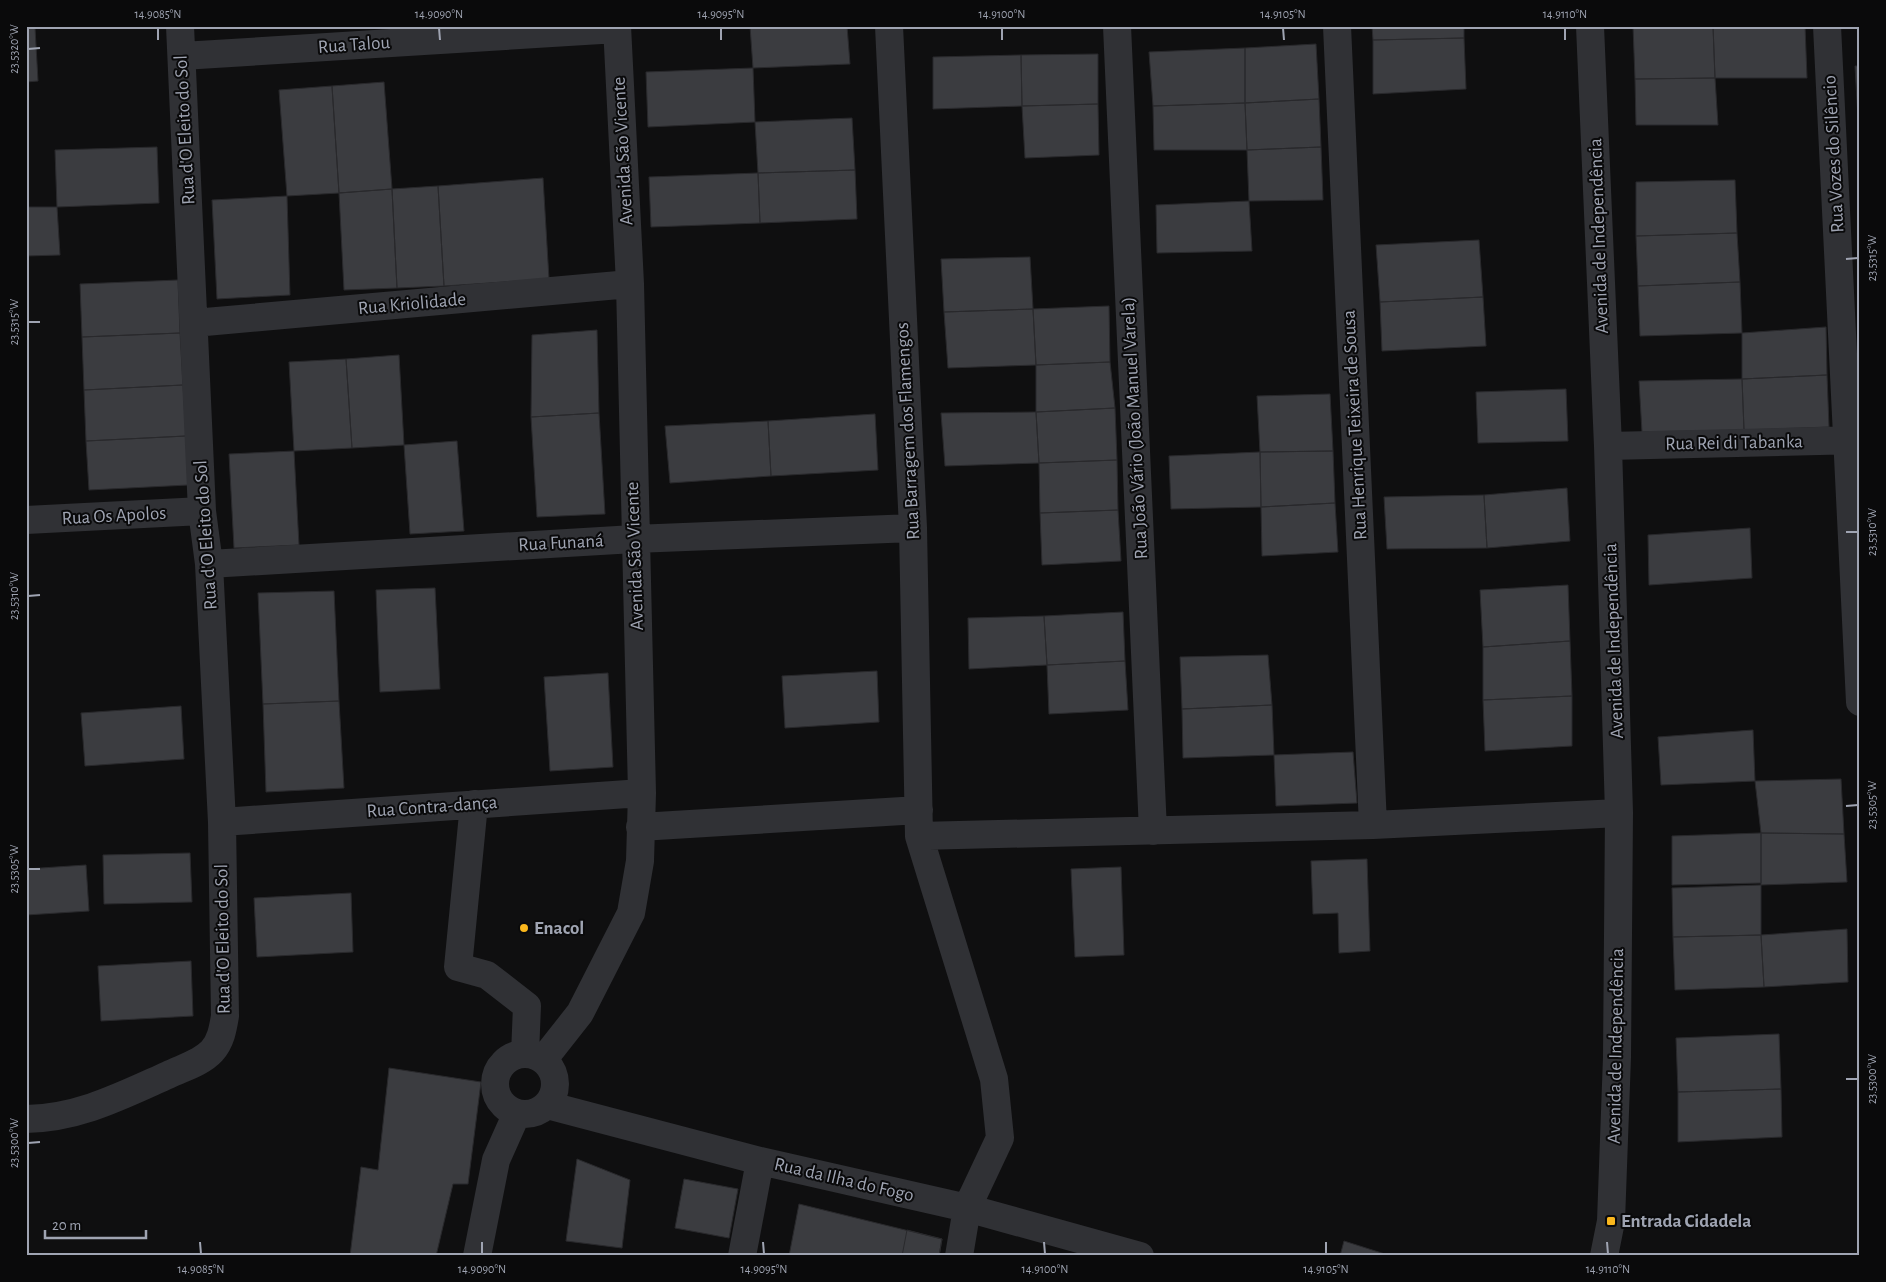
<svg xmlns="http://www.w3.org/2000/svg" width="1886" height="1282" font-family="'Alegreya Sans',sans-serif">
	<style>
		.building { fill: #3b3c40; stroke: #29292c }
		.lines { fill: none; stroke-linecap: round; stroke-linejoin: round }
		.minor { stroke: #303135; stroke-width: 28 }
		.ticks { fill: none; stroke: #9fa4b2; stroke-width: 2 }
		.poi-dot { fill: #fab71d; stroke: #0a0a0b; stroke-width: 2 }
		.labels { text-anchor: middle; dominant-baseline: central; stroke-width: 4; stroke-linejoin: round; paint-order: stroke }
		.street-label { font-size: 19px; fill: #9fa4b2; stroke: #0a0a0b }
		.poi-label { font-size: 19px; font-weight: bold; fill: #9fa4b2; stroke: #0a0a0b; text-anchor: start }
		.neatline { fill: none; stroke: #9fa4b2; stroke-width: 2 }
		.ticks-label { font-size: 12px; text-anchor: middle; fill: #9fa4b2 }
	</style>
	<rect width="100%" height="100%" fill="#0f0f10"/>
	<path class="building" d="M 750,26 L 847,26 L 850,64 L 753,68 Z
		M 1372,26 L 1464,26 L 1464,38 L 1373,40 Z
		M 1633,26 L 1713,26 L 1715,78 L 1635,79 Z
		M 1713,26 L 1805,26 L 1807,78 L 1715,78 Z
		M 35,28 L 38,81 L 26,82 L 26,29 Z
		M 1464,38 L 1466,89 L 1373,94 L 1373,40 Z
		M 1316,44 L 1319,99 L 1245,103 L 1245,48 Z
		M 1245,48 L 1245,103 L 1153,106 L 1149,52 Z
		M 1098,54 L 1098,104 L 1022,106 L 1021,55 Z
		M 1021,55 L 1022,106 L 933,109 L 933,57 Z
		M 1855,66 L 1860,66 L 1860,118 L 1858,118 Z
		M 753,68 L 755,122 L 648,127 L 646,72 Z
		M 1715,78 L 1718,125 L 1636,125 L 1635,79 Z
		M 384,82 L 392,189 L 339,193 L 332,86 Z
		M 332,86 L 339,193 L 287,196 L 279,90 Z
		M 1319,99 L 1321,147 L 1247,150 L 1245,103 Z
		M 1245,103 L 1247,150 L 1154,150 L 1153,106 Z
		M 1098,104 L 1099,155 L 1025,158 L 1022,106 Z
		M 852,118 L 855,170 L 758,173 L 755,122 Z
		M 1858,118 L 1860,118 L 1860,162 Z
		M 157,147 L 159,203 L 57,207 L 55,150 Z
		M 1321,147 L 1323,200 L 1249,201 L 1247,150 Z
		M 855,170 L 857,219 L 760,223 L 758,173 Z
		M 758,173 L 760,223 L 651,227 L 649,177 Z
		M 543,178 L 549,279 L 444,286 L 438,186 Z
		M 1735,180 L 1737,233 L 1636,236 L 1636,182 Z
		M 438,186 L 444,286 L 397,288 L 392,189 Z
		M 392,189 L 397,288 L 344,290 L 339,193 Z
		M 287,196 L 290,295 L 217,299 L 212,200 Z
		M 1249,201 L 1252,251 L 1157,253 L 1156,205 Z
		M 26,207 L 57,207 L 60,255 L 26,256 Z
		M 1737,233 L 1740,282 L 1638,286 L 1636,236 Z
		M 1479,240 L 1483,297 L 1380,302 L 1376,245 Z
		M 1030,257 L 1033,309 L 944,312 L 941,259 Z
		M 178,280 L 180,333 L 82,337 L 80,284 Z
		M 1740,282 L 1742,333 L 1640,336 L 1638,286 Z
		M 1483,297 L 1486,346 L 1382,351 L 1380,302 Z
		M 1109,306 L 1110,362 L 1036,365 L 1033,309 Z
		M 1033,309 L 1036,365 L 948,368 L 944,312 Z
		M 1826,327 L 1827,375 L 1742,379 L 1742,333 Z
		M 597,330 L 599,413 L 531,417 L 532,335 Z
		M 180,333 L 183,385 L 84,390 L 82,337 Z
		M 399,355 L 404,445 L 352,448 L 346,359 Z
		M 346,359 L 352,448 L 294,451 L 289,362 Z
		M 1110,362 L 1115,408 L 1036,412 L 1036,365 Z
		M 1827,375 L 1829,427 L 1744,430 L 1742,379 Z
		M 1742,379 L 1744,430 L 1642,432 L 1639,381 Z
		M 183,385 L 186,436 L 86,441 L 84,390 Z
		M 1566,389 L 1568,441 L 1478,443 L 1476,392 Z
		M 1330,394 L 1333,451 L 1260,452 L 1257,396 Z
		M 1115,408 L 1117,460 L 1039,463 L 1036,412 Z
		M 1036,412 L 1039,463 L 945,466 L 941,413 Z
		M 599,413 L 605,514 L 537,517 L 531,417 Z
		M 875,414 L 878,470 L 771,476 L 768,421 Z
		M 768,421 L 771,476 L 670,483 L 665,426 Z
		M 186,436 L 188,485 L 89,490 L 86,441 Z
		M 457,441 L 464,531 L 410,534 L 404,445 Z
		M 294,451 L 299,545 L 234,548 L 229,454 Z
		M 1333,451 L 1335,503 L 1261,507 L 1260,452 Z
		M 1260,452 L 1261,507 L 1171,509 L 1169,456 Z
		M 1117,460 L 1118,510 L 1040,513 L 1039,463 Z
		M 1567,488 L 1570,541 L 1487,548 L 1484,495 Z
		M 1484,495 L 1487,548 L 1387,549 L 1384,497 Z
		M 1335,503 L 1338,552 L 1262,556 L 1261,507 Z
		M 1118,510 L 1121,561 L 1042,565 L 1040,513 Z
		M 1750,528 L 1752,578 L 1649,585 L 1648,535 Z
		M 1568,585 L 1570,641 L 1483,647 L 1480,590 Z
		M 435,588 L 440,689 L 380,692 L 376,590 Z
		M 334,591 L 339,701 L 263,704 L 258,593 Z
		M 1123,612 L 1125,661 L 1047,665 L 1044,616 Z
		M 1044,616 L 1047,665 L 969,669 L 968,618 Z
		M 1570,641 L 1572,696 L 1483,700 L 1483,647 Z
		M 1268,655 L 1272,705 L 1182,709 L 1180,657 Z
		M 1125,661 L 1128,710 L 1049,714 L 1047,665 Z
		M 877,671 L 879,722 L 785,728 L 782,676 Z
		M 608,673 L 613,767 L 550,771 L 544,677 Z
		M 1572,696 L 1572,746 L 1485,751 L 1483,700 Z
		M 339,701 L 344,788 L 266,792 L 263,704 Z
		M 1272,705 L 1274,755 L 1183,758 L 1182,709 Z
		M 181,706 L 184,759 L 85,766 L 81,713 Z
		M 1753,730 L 1755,781 L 1661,785 L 1658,737 Z
		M 1353,752 L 1357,803 L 1276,806 L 1274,755 Z
		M 1841,779 L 1844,834 L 1761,833 L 1755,781 Z
		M 1761,833 L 1844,834 L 1847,882 L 1761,885 Z
		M 1761,833 L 1761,883 L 1672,885 L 1672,836 Z
		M 190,853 L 192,902 L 104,904 L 103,855 Z
		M 1367,859 L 1370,951 L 1339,953 L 1338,913 L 1313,914 L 1311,861 Z
		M 86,865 L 89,911 L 26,915 L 26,869 Z
		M 1121,867 L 1124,955 L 1075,957 L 1071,869 Z
		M 1761,885 L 1761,935 L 1673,937 L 1672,888 Z
		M 351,893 L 353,952 L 257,957 L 254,898 Z
		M 1847,929 L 1848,982 L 1764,987 L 1761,935 Z
		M 1761,935 L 1764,987 L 1675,990 L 1673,937 Z
		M 191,961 L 193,1016 L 101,1021 L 98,966 Z
		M 1779,1034 L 1781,1089 L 1678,1092 L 1676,1038 Z
		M 389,1068 L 481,1082 L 468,1184 L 453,1184 L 436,1256 L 350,1256 L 361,1167 L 378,1170 Z
		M 1781,1089 L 1782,1137 L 1678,1142 L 1678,1092 Z
		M 577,1159 L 630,1180 L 622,1248 L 566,1241 Z
		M 684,1179 L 738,1189 L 729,1238 L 675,1228 Z
		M 799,1204 L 942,1239 L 939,1256 L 789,1256 Z
		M 907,1230 L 942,1239 L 939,1256 L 902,1256 Z
		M 1344,1241 L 1388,1255 L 1340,1256 Z"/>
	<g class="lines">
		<path class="minor" d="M 889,26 L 913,528 L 919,836 L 994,1079 L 1000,1138 L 967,1208 L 959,1256
			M 1117,26 L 1153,831
			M 1337,26 L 1373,825
			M 1590,26 L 1608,446 L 1619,813 L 1617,1057 L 1611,1221 L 1604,1256
			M 1827,26 L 1860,702
			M 182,56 L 617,29
			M 194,323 L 630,284
			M 1608,446 L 1860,440
			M 26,520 L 202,511
			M 209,564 L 634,539 L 913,528
			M 474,804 L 458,967 L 487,975 L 527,1006 L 525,1054
			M 222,822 L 642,793
			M 640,827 L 919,810
			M 919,836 L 1373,825 L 1619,813
			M495 1084a30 30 0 1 1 60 0a30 30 0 1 1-60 0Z
			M 543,1060 L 580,1013 L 631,913 L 640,861 L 642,793 L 630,284 L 617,26
			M 547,1105 L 760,1161 L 967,1208 L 1140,1256
			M 26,1119 C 79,1118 121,1096 168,1075 C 182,1068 201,1063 212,1051 C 221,1041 223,1028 225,1016 L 222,822 L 209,564 L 202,511 L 180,26
			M 477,1256 L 496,1160 L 517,1113
			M 742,1256 L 760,1161"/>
	</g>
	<path class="ticks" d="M 158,28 L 158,40M 439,28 L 440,40M 721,28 L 721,40M 1002,28 L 1002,40M 1283,28 L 1284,40M 1565,28 L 1565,40M 28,49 L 40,48M 1846,259 L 1858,258M 28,322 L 40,322M 1846,532 L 1858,532M 28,596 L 40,595M 1846,806 L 1858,805M 28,869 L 40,869M 1846,1079 L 1858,1079M 28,1143 L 40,1142M 200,1242 L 201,1254M 482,1242 L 482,1254M 763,1242 L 764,1254M 1044,1242 L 1045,1254M 1326,1242 L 1326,1254M 1607,1242 L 1608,1254"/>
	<g class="poi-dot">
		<circle cx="524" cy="928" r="5"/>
		<rect x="1606" y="1216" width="10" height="10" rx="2.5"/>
	</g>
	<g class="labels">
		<g class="street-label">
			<text transform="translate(354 45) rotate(-4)">Rua Talou</text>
			<text transform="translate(185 130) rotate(-93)">Rua d'O Eleito do Sol</text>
			<text transform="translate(623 151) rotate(-93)">Avenida São Vicente</text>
			<text transform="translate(1834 154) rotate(-93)">Rua Vozes do Silêncio</text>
			<text transform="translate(1599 236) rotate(-92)">Avenida de Independência</text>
			<text transform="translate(412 304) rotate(-5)">Rua Kriolidade</text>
			<text transform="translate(1355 425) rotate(-93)">Rua Henrique Teixeira de Sousa</text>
			<text transform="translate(1135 428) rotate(-93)">Rua João Vário (João Manuel Varela)</text>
			<text transform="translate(908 431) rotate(-93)">Rua Barragem dos Flamengos</text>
			<text transform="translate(1734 443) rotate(-1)">Rua Rei di Tabanka</text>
			<text transform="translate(114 516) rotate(-3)">Rua Os Apolos</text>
			<text transform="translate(206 535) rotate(-94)">Rua d'O Eleito do Sol</text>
			<text transform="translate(561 543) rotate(-3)">Rua Funaná</text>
			<text transform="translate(635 556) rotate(-92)">Avenida São Vicente</text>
			<text transform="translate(1614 641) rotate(-92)">Avenida de Independência</text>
			<text transform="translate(432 807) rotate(-4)">Rua Contra-dança</text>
			<text transform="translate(223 939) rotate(-91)">Rua d'O Eleito do Sol</text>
			<text transform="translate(1616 1046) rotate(-89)">Avenida de Independência</text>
			<text transform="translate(844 1180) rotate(13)">Rua da Ilha do Fogo</text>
		</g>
		<g class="poi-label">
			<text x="534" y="928">Enacol</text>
			<text x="1621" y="1221">Entrada Cidadela</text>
		</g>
	</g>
	<rect width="1886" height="1282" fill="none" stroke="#0a0a0b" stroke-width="55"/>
	<path d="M45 1230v8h101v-8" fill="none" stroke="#9fa4b2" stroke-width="2.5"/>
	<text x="52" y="1230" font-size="15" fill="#9fa4b2" stroke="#0a0a0b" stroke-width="4" paint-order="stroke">20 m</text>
	<rect x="28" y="28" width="1830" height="1226" class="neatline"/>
	<g class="ticks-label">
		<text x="158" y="18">14.9085°N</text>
		<text x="439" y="18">14.9090°N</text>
		<text x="721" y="18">14.9095°N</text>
		<text x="1002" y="18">14.9100°N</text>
		<text x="1283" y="18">14.9105°N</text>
		<text x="1565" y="18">14.9110°N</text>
		<text transform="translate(14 49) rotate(-90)" y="4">23.5320°W</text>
		<text transform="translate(1872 258) rotate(-90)" y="4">23.5315°W</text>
		<text transform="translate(14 322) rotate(-90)" y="4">23.5315°W</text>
		<text transform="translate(1872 532) rotate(-90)" y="4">23.5310°W</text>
		<text transform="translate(14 596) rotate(-90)" y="4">23.5310°W</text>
		<text transform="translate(1872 805) rotate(-90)" y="4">23.5305°W</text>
		<text transform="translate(14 869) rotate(-90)" y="4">23.5305°W</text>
		<text transform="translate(1872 1079) rotate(-90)" y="4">23.5300°W</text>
		<text transform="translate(14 1143) rotate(-90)" y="4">23.5300°W</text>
		<text x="201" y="1273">14.9085°N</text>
		<text x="482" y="1273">14.9090°N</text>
		<text x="764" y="1273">14.9095°N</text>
		<text x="1045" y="1273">14.9100°N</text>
		<text x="1326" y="1273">14.9105°N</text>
		<text x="1608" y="1273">14.9110°N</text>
	</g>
</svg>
